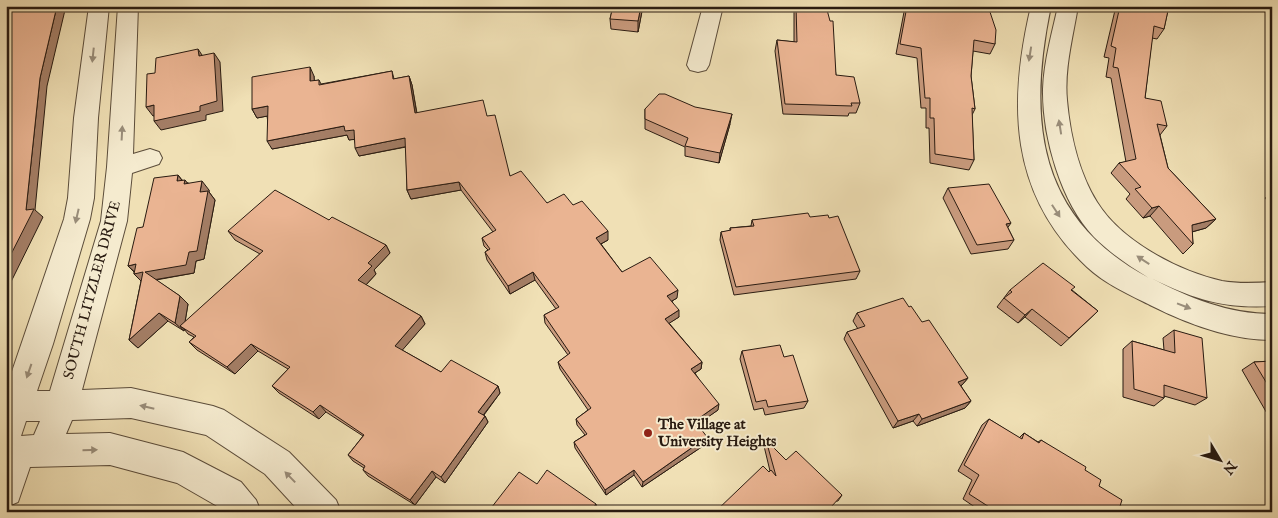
<svg xmlns="http://www.w3.org/2000/svg" width="1278" height="518" font-family="'IM FELL English',serif">
	<style>
		.lines { fill: none; stroke-linecap: round; stroke-linejoin: round }
		.minor-casing { stroke: #5b4c3a; stroke-width: 2 }
		.minor { fill: #f5ebcf; fill-rule: evenodd }
		.wall { fill: #c99b7e; stroke: #291b11 }
		.shaded-wall { fill: #a47e66; stroke: #291b11 }
		.building { fill: #eab492; stroke: #291b11 }
		.oneway { fill: #998d7a }
		.poi-dot { fill: #8f2418; stroke: #f5ebcf; stroke-width: 2 }
		.labels { text-anchor: middle; dominant-baseline: central; stroke-width: 4; stroke-linejoin: round; paint-order: stroke }
		.street-label { font-size: 15px; fill: #291b11; stroke: #f5ebcf }
		.poi-label { font-size: 15px; font-weight: bold; fill: #291b11; stroke: #f5ebcf; text-anchor: start }
	</style>
	<rect width="100%" height="100%" fill="#f0e0b5"/>
	<filter id="stains"><feTurbulence type="fractalNoise" baseFrequency=".004" numOctaves="4"/><feColorMatrix values="0 0 0 0 .2 0 0 0 0 .09 0 0 0 0 .02 0 0 0 .5 -.17"/></filter>
	<radialGradient id="worn" r=".72"><stop offset=".6" stop-color="#630" stop-opacity="0"/><stop offset="1" stop-color="#630" stop-opacity=".3"/></radialGradient>
	<g class="lines">
		<g class="minor-casing">
			<path id="minor" d="M 89,6 L 109,6 L 98,118 L 94,198 L 90,219 L 53,344 L 37,391 L 50,391 L 101,221 L 107,167 L 118,6 L 138,6 L 133,154 L 150,149 L 159,152 L 162,158 L 159,164 L 132,173 L 127,221 L 82,390 L 131,388 L 213,406 L 224,410 L 289,452 L 336,500 L 341,512 L 300,512 L 265,474 L 206,435 L 131,418 L 72,420 L 66,434 L 110,433 L 183,452 L 241,482 L 256,500 L 261,512 L 222,512 L 217,506 L 177,483 L 110,465 L 30,467 L 18,502 L 6,507 L 6,389 L 64,219 L 68,198 L 74,118 ZM 26,421 L 40,421 L 34,435 L 21,436 Z
				M 703,6 L 723,6 L 709,65 L 706,70 L 698,72 L 690,70 L 687,65 Z
				M 1031,6 L 1051,6 C 1027,120 1037,218 1149,278 C 1129,266 1110,253 1094,237 C 1061,203 1042,136 1043,89 C 1044,61 1052,33 1058,6 L 1078,6 C 1073,37 1064,69 1067,100 C 1070,134 1079,173 1097,202 C 1121,241 1178,271 1222,281 C 1239,284 1255,283 1272,282 L 1272,306 C 1224,309 1193,299 1151,278 C 1189,298 1229,314 1272,314 L 1272,340 C 1231,340 1188,324 1152,306 C 1130,295 1105,284 1087,267 C 1009,194 1008,103 1031,6 Z"/>
		</g>
		<use href="#minor" class="minor"/>
	</g>
	<path class="wall" d="M 613,6 L 643,6 L 638,32 L 611,29 L 610,19 Z
		M 794,6 L 826,6 L 836,75 L 860,103 L 856,113 L 849,113 L 848,116 L 783,114 L 775,51 L 777,40 L 794,42 Z
		M 906,6 L 988,6 L 995,44 L 990,54 L 973,51 L 971,76 L 975,109 L 972,115 L 974,160 L 969,170 L 930,163 L 929,128 L 926,128 L 926,108 L 921,108 L 917,58 L 896,54 L 904,12 Z
		M 1116,6 L 1171,6 L 1168,10 L 1164,29 L 1157,39 L 1152,38 L 1145,98 L 1167,126 L 1160,135 L 1168,168 L 1216,219 L 1206,228 L 1192,232 L 1193,244 L 1183,254 L 1150,216 L 1143,218 L 1126,199 L 1130,194 L 1111,173 L 1119,163 L 1126,162 L 1111,78 L 1106,77 L 1109,58 L 1104,57 Z
		M 1186,6 L 1199,6 L 1195,10 Z
		M 392,71 L 394,79 L 409,76 L 412,85 L 417,113 L 487,116 L 510,176 L 547,203 L 573,205 L 608,240 L 601,244 L 622,272 L 677,298 L 672,301 L 679,317 L 669,323 L 702,362 L 701,369 L 695,373 L 718,410 L 697,424 L 706,444 L 642,487 L 634,475 L 606,495 L 575,448 L 574,442 L 585,435 L 577,425 L 576,419 L 588,410 L 560,369 L 558,362 L 568,355 L 545,323 L 544,315 L 556,309 L 535,280 L 510,294 L 487,260 L 485,252 L 488,250 L 484,246 L 482,238 L 493,232 L 461,190 L 411,199 L 407,190 L 406,147 L 359,156 L 354,139 L 349,140 L 347,135 L 272,149 L 267,116 L 257,118 L 252,109 L 314,76 L 314,81 L 319,80 L 321,84 Z
		M 645,109 L 730,124 L 719,163 L 685,156 L 685,147 L 645,129 Z
		M 178,175 L 182,180 L 188,183 L 209,190 L 209,192 L 215,200 L 204,259 L 196,261 L 194,273 L 156,280 L 180,296 L 188,304 L 185,322 L 260,254 L 235,240 L 228,231 L 329,220 L 386,245 L 390,253 L 374,270 L 376,274 L 366,285 L 421,316 L 425,324 L 402,350 L 441,372 L 498,386 L 500,393 L 484,415 L 485,416 L 488,422 L 445,483 L 436,477 L 415,505 L 368,476 L 363,470 L 364,468 L 353,461 L 348,455 L 363,436 L 326,412 L 319,419 L 279,393 L 272,386 L 288,369 L 258,351 L 235,374 L 197,350 L 189,342 L 194,337 L 188,334 L 184,329 L 184,331 L 168,321 L 138,348 L 129,340 L 141,281 L 134,274 L 134,272 L 128,266 L 143,227 Z
		M 948,188 L 1008,228 L 1014,240 L 1008,249 L 971,254 L 943,198 Z
		M 1272,192 L 1272,206 L 1265,198 Z
		M 810,217 L 860,271 L 856,279 L 734,295 L 720,240 L 721,232 L 730,231 L 730,228 L 751,226 L 752,220 Z
		M 1010,290 L 1072,290 L 1098,311 L 1061,346 L 1025,317 L 1018,323 L 997,307 Z
		M 909,307 L 968,378 L 962,385 L 961,386 L 971,401 L 965,408 L 917,426 L 913,421 L 893,428 L 844,339 L 847,332 L 858,329 L 853,321 L 857,313 Z
		M 1174,330 L 1207,398 L 1195,405 L 1164,396 L 1164,398 L 1154,406 L 1123,397 L 1123,349 L 1132,341 L 1164,350 L 1163,338 Z
		M 742,351 L 784,357 L 808,401 L 804,408 L 765,415 L 763,408 L 754,410 L 740,359 Z
		M 1272,361 L 1272,422 L 1242,370 L 1254,362 Z
		M 989,419 L 1019,438 L 1024,433 L 1038,442 L 1041,440 L 1085,470 L 1099,486 L 1126,512 L 982,512 L 963,499 L 972,480 L 958,471 L 982,425 Z
		M 766,440 L 786,460 L 842,495 L 838,501 L 715,512 L 770,471 L 764,446 Z"/>
	<path class="shaded-wall" d="M 57,6 L 65,6 L 65,10 L 47,86 L 35,210 L 43,217 L 6,292 L 6,264 L 26,210 L 40,78 Z
		M 369,6 L 380,6 L 380,7 L 370,10 Z
		M 380,6 L 398,6 L 382,11 Z
		M 641,6 L 643,6 L 638,32 L 638,21 Z
		M 198,49 L 204,58 L 199,56 Z
		M 214,53 L 220,62 L 223,111 L 206,115 L 206,120 L 161,130 L 154,121 L 200,106 Z
		M 310,67 L 314,76 L 315,91 L 310,81 Z
		M 409,76 L 412,85 L 418,122 L 415,113 Z
		M 154,105 L 161,115 L 153,116 L 146,107 Z
		M 268,106 L 273,115 L 257,118 L 252,109 Z
		M 732,114 L 730,124 L 719,163 L 720,153 Z
		M 344,126 L 354,130 L 358,139 L 349,140 L 347,135 L 272,149 L 267,141 Z
		M 405,138 L 409,146 L 359,156 L 355,148 Z
		M 178,175 L 184,183 L 185,180 L 192,189 L 177,181 Z
		M 202,181 L 209,190 L 209,192 L 215,200 L 204,259 L 196,261 L 194,273 L 153,280 L 145,272 L 200,192 Z
		M 459,182 L 461,190 L 411,199 L 407,190 Z
		M 1159,206 L 1150,216 L 1143,218 L 1152,208 Z
		M 1216,219 L 1206,228 L 1184,234 L 1192,225 Z
		M 1011,223 L 1004,233 L 1006,224 Z
		M 608,231 L 608,240 L 597,246 L 596,238 Z
		M 386,245 L 390,253 L 374,270 L 376,274 L 363,288 L 358,280 L 368,263 Z
		M 136,264 L 144,273 L 142,282 L 134,274 L 136,273 L 128,266 Z
		M 533,272 L 535,280 L 510,294 L 508,286 Z
		M 678,290 L 677,298 L 667,304 L 667,296 Z
		M 180,296 L 188,304 L 184,328 L 180,326 L 184,329 L 184,331 L 175,323 Z
		M 1032,309 L 1025,317 L 1018,323 L 1025,315 Z
		M 679,310 L 679,317 L 665,326 L 665,319 Z
		M 159,313 L 168,321 L 138,348 L 129,340 Z
		M 421,316 L 425,324 L 399,354 L 395,346 Z
		M 251,344 L 258,351 L 235,374 L 227,367 Z
		M 702,362 L 701,369 L 690,376 L 691,369 Z
		M 968,378 L 962,385 L 952,389 L 958,382 Z
		M 498,386 L 500,393 L 481,418 L 478,412 Z
		M 971,401 L 965,408 L 917,426 L 922,419 Z
		M 719,404 L 718,410 L 694,427 L 695,421 Z
		M 320,405 L 326,412 L 319,419 L 313,412 Z
		M 919,414 L 913,421 L 893,428 L 898,421 Z
		M 485,416 L 488,422 L 445,483 L 441,477 Z
		M 707,437 L 706,444 L 642,487 L 643,482 Z
		M 634,470 L 634,475 L 606,495 L 605,490 Z
		M 432,471 L 436,477 L 415,505 L 410,500 Z
		M 596,504 L 597,509 L 595,512 L 590,512 Z"/>
	<path class="building" d="M 6,6 L 57,6 L 40,78 L 26,210 L 34,209 L 6,264 Z
		M 613,6 L 641,6 L 638,21 L 610,19 Z
		M 796,6 L 826,6 L 830,21 L 833,21 L 836,75 L 854,77 L 860,103 L 851,103 L 852,106 L 785,104 L 777,40 L 797,42 Z
		M 907,6 L 988,6 L 996,30 L 995,44 L 974,40 L 971,76 L 975,109 L 972,108 L 974,160 L 935,154 L 934,118 L 930,118 L 930,98 L 925,98 L 921,48 L 900,44 Z
		M 1120,6 L 1169,6 L 1164,29 L 1154,26 L 1145,98 L 1161,101 L 1167,126 L 1157,124 L 1168,168 L 1216,219 L 1192,225 L 1193,244 L 1159,206 L 1152,208 L 1135,189 L 1141,187 L 1119,163 L 1136,159 L 1118,68 L 1113,67 L 1116,48 L 1111,46 Z
		M 198,49 L 199,56 L 214,53 L 217,101 L 200,106 L 200,111 L 154,121 L 154,105 L 146,107 L 147,74 L 155,73 L 156,58 Z
		M 310,67 L 310,81 L 319,80 L 319,85 L 392,71 L 393,79 L 409,76 L 415,113 L 483,100 L 487,116 L 495,115 L 510,176 L 521,171 L 547,203 L 564,194 L 573,205 L 582,201 L 608,231 L 596,238 L 622,272 L 650,257 L 678,290 L 667,296 L 679,310 L 665,319 L 702,362 L 691,369 L 719,404 L 695,421 L 707,437 L 643,482 L 634,470 L 605,490 L 574,442 L 587,434 L 576,419 L 591,408 L 558,362 L 570,353 L 544,315 L 559,307 L 533,272 L 508,286 L 485,252 L 490,249 L 482,238 L 496,230 L 459,182 L 407,190 L 405,138 L 355,148 L 354,130 L 345,131 L 344,126 L 267,141 L 268,106 L 252,109 L 252,77 Z
		M 659,94 L 665,94 L 695,107 L 732,114 L 720,153 L 685,146 L 688,138 L 645,119 L 645,109 Z
		M 178,175 L 177,181 L 185,180 L 184,184 L 202,181 L 200,192 L 208,191 L 197,251 L 189,252 L 186,265 L 145,272 L 180,296 L 175,323 L 159,313 L 129,340 L 143,272 L 134,274 L 136,264 L 128,266 L 137,228 L 143,227 L 154,178 Z
		M 989,184 L 1011,223 L 1006,224 L 1014,240 L 977,245 L 948,188 Z
		M 275,190 L 329,220 L 332,217 L 386,245 L 368,263 L 372,266 L 358,280 L 421,316 L 395,346 L 441,372 L 451,360 L 498,386 L 478,412 L 485,416 L 441,477 L 432,471 L 410,500 L 363,470 L 365,466 L 348,455 L 364,435 L 320,405 L 313,412 L 272,386 L 290,367 L 251,344 L 227,367 L 189,342 L 196,336 L 180,326 L 263,251 L 228,231 Z
		M 808,213 L 810,217 L 828,215 L 829,218 L 838,216 L 860,271 L 736,287 L 721,232 L 731,230 L 730,228 L 754,226 L 752,220 Z
		M 1043,263 L 1075,287 L 1071,290 L 1098,311 L 1069,338 L 1032,309 L 1025,315 L 1004,298 L 1012,292 L 1010,290 Z
		M 903,298 L 909,307 L 911,306 L 922,322 L 929,320 L 968,378 L 958,382 L 971,401 L 922,419 L 919,414 L 898,421 L 847,332 L 865,326 L 857,313 Z
		M 1174,330 L 1202,338 L 1207,398 L 1164,385 L 1164,398 L 1134,389 L 1132,341 L 1175,353 Z
		M 780,345 L 784,357 L 793,355 L 808,401 L 768,407 L 766,400 L 756,402 L 742,351 Z
		M 1272,361 L 1272,392 L 1254,362 Z
		M 989,419 L 1022,439 L 1024,433 L 1039,443 L 1041,440 L 1086,467 L 1085,470 L 1101,480 L 1099,486 L 1122,500 L 1120,506 L 1128,508 L 1126,512 L 997,512 L 969,494 L 979,475 L 964,465 Z
		M 766,440 L 786,460 L 796,451 L 842,495 L 831,507 L 836,512 L 715,512 L 763,466 L 769,472 L 771,470 L 776,476 Z
		M 547,470 L 596,504 L 590,512 L 488,512 L 519,472 L 537,484 Z"/>
	<defs><path id="oneway-solid" d="M-6-.8H1V-3.2L6.5 0L1 3.2V.8H-6Z" transform="scale(1.25)"/></defs>
	<g class="oneway">
		<use href="#oneway-solid" transform="translate(1030 54) rotate(99)"/>
		<use href="#oneway-solid" transform="translate(93 55) rotate(96)"/>
		<use href="#oneway-solid" transform="translate(1060 127) rotate(-99)"/>
		<use href="#oneway-solid" transform="translate(122 133) rotate(-87)"/>
		<use href="#oneway-solid" transform="translate(1056 211) rotate(57)"/>
		<use href="#oneway-solid" transform="translate(77 216) rotate(103)"/>
		<use href="#oneway-solid" transform="translate(1143 260) rotate(-147)"/>
		<use href="#oneway-solid" transform="translate(1184 306) rotate(21)"/>
		<use href="#oneway-solid" transform="translate(29 371) rotate(109)"/>
		<use href="#oneway-solid" transform="translate(147 407) rotate(-167)"/>
		<use href="#oneway-solid" transform="translate(90 450) rotate(-1)"/>
		<use href="#oneway-solid" transform="translate(290 477) rotate(-134)"/>
	</g>
	<circle class="poi-dot" cx="648" cy="433" r="5"/>
	<g class="labels">
		<g class="street-label">
			<text transform="translate(92 290) rotate(-75)">SOUTH LITZLER DRIVE</text>
		</g>
		<g class="poi-label">
			<text x="658" y="424">The Village at<tspan x="658" dy="17">University Heights</tspan></text>
		</g>
	</g>
	<rect width="1278" height="518" fill="none" stroke="#f0e0b5" stroke-width="25"/>
	<rect x="8" y="8" width="1263" height="503" fill="none" stroke="#291b11" stroke-width="2.5"/>
	<rect x="12" y="12" width="1253" height="493" fill="none" stroke="#291b11"/>
	<g transform="translate(1220 460) rotate(128)" stroke="#f5ebcf" stroke-width="4" paint-order="stroke">
	<path d="M0-4L9 19L0 12L-9 19Z" fill="#291b11"/>
	<text y="-8" font-size="14" font-weight="bold" text-anchor="middle" fill="#291b11">N</text>
	</g>
	<rect width="100%" height="100%" filter="url(#stains)"/>
	<rect width="100%" height="100%" fill="url(#worn)"/>
</svg>
